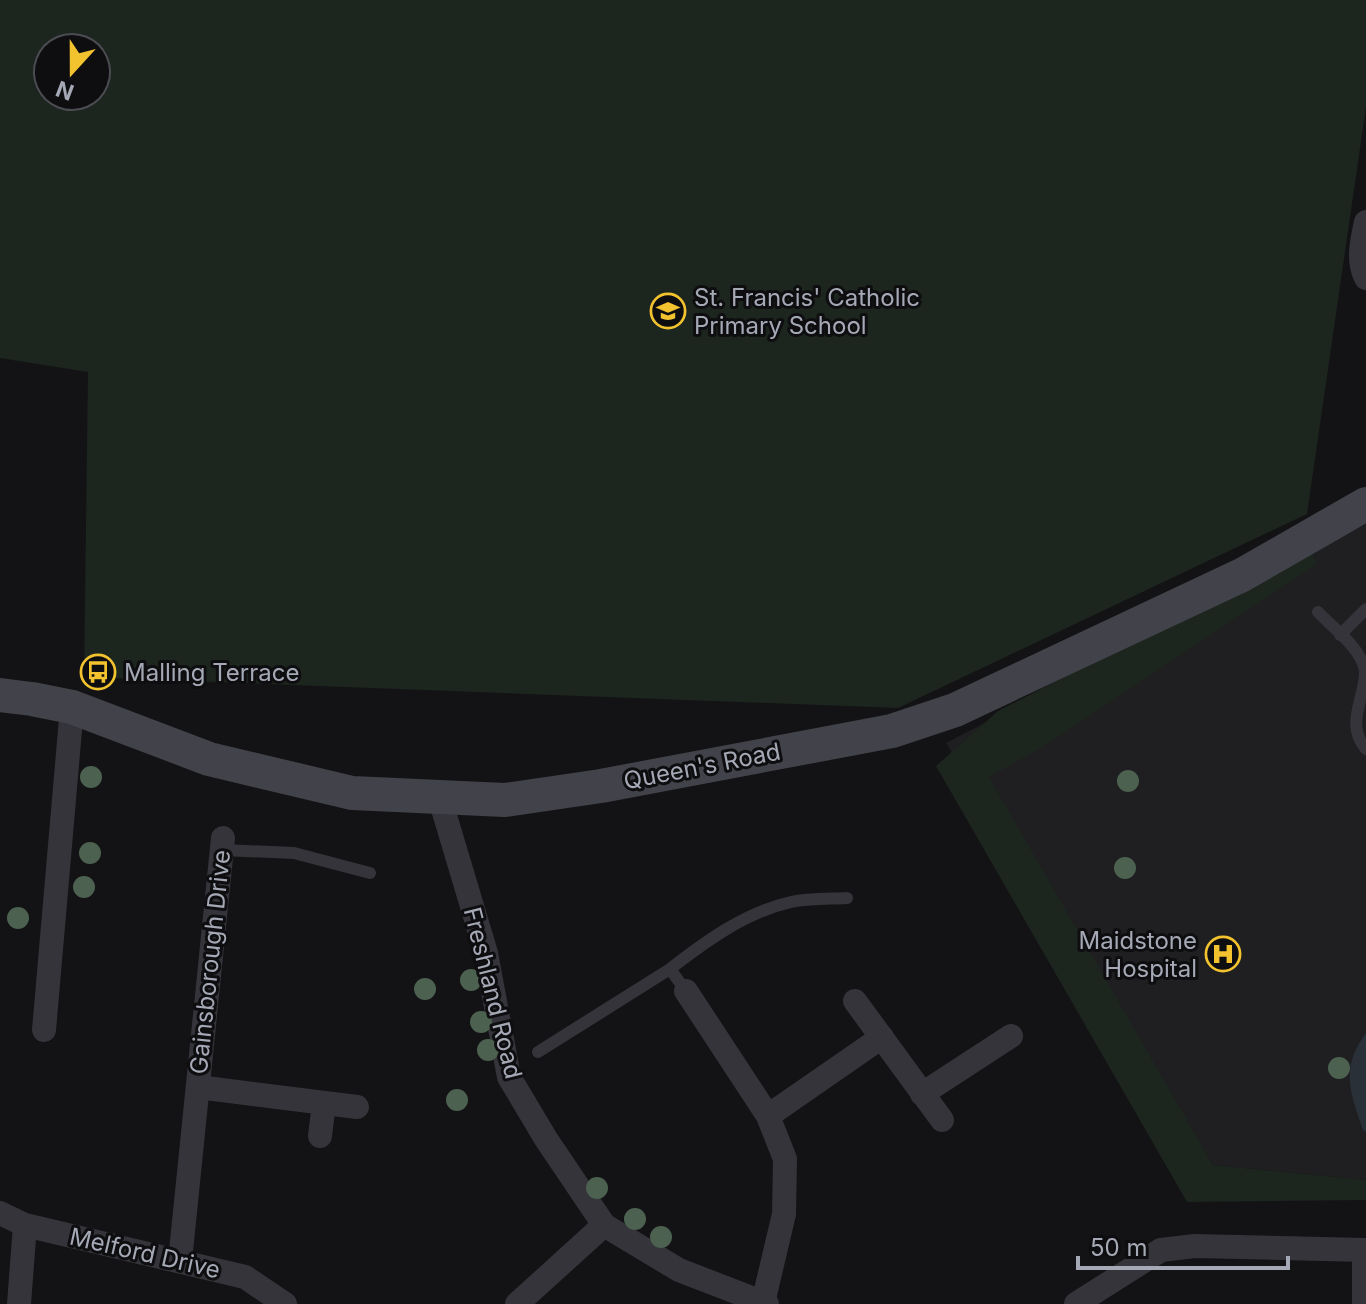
<svg xmlns="http://www.w3.org/2000/svg" width="1366" height="1304" font-family="Inter,sans-serif">
	<style>
		.built { fill: #1f1f22 }
		.green { fill: #1d251f; fill-rule: evenodd }
		.water { fill: #293038 }
		.lines { fill: none; stroke-linecap: round; stroke-linejoin: round }
		.lane { stroke: #34343a; stroke-width: 12 }
		.street { stroke: #34343a; stroke-width: 24 }
		.secondary { stroke: #42434a; stroke-width: 34 }
		.tree { fill: #4c6150 }
		.labels { text-anchor: middle; dominant-baseline: central; stroke-width: 6; stroke-linejoin: round; paint-order: stroke }
		.poi-label { font-size: 24px; fill: #a5a8b5; stroke: #0e0e10; text-anchor: start }
		.street-label { font-size: 24px; fill: #a5a8b5; stroke: #0e0e10 }
	</style>
	<rect width="100%" height="100%" fill="#131315"/>
	<path class="built" d="M 1366,524 L 1366,1180 L 1213,1165 L 946,743 Z"/>
	<path class="green" d="M 0,0 L 1366,0 L 1366,107 L 1307,514 L 898,708 L 84,677 L 88,372 L 0,358 ZM 96,48 L 96,96 L 48,96 L 48,48 Z
		M 1311,552 L 1317,564 L 1048,744 L 989,777 L 1213,1165 L 1366,1180 L 1366,1200 L 1187,1202 L 936,766 L 998,711 Z"/>
	<path class="water" d="M 1366,1033 L 1366,1132 L 1363,1130 C 1350,1092 1340,1068 1366,1033 Z"/>
	<g class="lines">
		<path class="lane" d="M 1318,612 C 1333,628 1360,647 1365,670 C 1366,698 1344,723 1366,749
			M 1340,635 L 1366,609
			M 222,850 L 294,853 L 370,873
			M 686,991 L 670,969 C 706,941 746,912 791,902 C 809,898 829,899 847,898
			M 538,1052 L 670,969"/>
		<path class="street" d="M 1366,222 C 1362,240 1357,261 1366,278
			M 440,799 L 486,953 L 509,1077 L 546,1139 L 604,1225 L 679,1270 L 767,1304
			M 686,991 L 768,1116 L 785,1159 L 784,1214 L 763,1303
			M 855,1001 L 942,1120
			M 44,1030 L 72,707
			M 198,1087 L 357,1107
			M 922,1094 L 1011,1036
			M 768,1116 L 882,1037
			M 320,1136 L 324,1103
			M 0,1213 L 25,1225 L 245,1277 L 285,1304
			M 180,1261 L 223,838
			M 19,1304 L 25,1225
			M 517,1304 L 604,1225
			M 1076,1304 L 1161,1250 L 1195,1246 L 1366,1250
			M 1364,1304 L 1364,1250"/>
		<path class="secondary" d="M 0,695 L 32,699 L 72,707 L 209,759 L 352,793 L 505,800 L 601,786 L 892,731 L 955,710 L 1242,575 L 1366,504"/>
	</g>
	<g class="tree">
		<circle cx="91" cy="777" r="11"/>
		<circle cx="1128" cy="781" r="11"/>
		<circle cx="90" cy="853" r="11"/>
		<circle cx="1125" cy="868" r="11"/>
		<circle cx="84" cy="887" r="11"/>
		<circle cx="18" cy="918" r="11"/>
		<circle cx="471" cy="980" r="11"/>
		<circle cx="425" cy="989" r="11"/>
		<circle cx="481" cy="1022" r="11"/>
		<circle cx="488" cy="1050" r="11"/>
		<circle cx="1339" cy="1068" r="11"/>
		<circle cx="457" cy="1100" r="11"/>
		<circle cx="597" cy="1188" r="11"/>
		<circle cx="635" cy="1219" r="11"/>
		<circle cx="661" cy="1237" r="11"/>
	</g>
	<defs>
		<g id="school-ring" transform="scale(1.8)"><circle r="9.5" fill="#0e0e10" stroke="#f2c32e" stroke-width="1.5"/><path d="M0-5L7-2L0 1L-7-2ZM-4 1L0 2.5L4 1V4Q0 6-4 4Z" fill="#f2c32e"/></g>
		<g id="bus-ring" transform="scale(1.8)"><circle r="9.5" fill="#0e0e10" stroke="#f2c32e" stroke-width="1.5"/><path d="M-5-6H5V4H4V6H2V4H-2V6H-4V4H-5ZM-3.5-4V0h7V-4ZM-3.5 1.2v1.5H-2V1.2ZM2 1.2v1.5H3.5V1.2Z" fill="#f2c32e"/></g>
		<g id="hospital-ring" transform="scale(1.8)"><circle r="9.5" fill="#0e0e10" stroke="#f2c32e" stroke-width="1.5"/><path d="M-5-5h3v3.5h4V-5h3V5h-3V1.5h-4V5h-3Z" fill="#f2c32e"/></g>
	</defs>
	<g fill-rule="evenodd">
		<use href="#school-ring" x="668" y="311"/>
		<use href="#bus-ring" x="98" y="672"/>
		<use href="#hospital-ring" x="1223" y="954"/>
	</g>
	<g class="labels">
		<g class="poi-label">
			<text x="694" y="297">St. Francis' Catholic<tspan x="694" dy="28">Primary School</tspan></text>
			<text x="124" y="672">Malling Terrace</text>
			<text x="1197" y="940" text-anchor="end">Maidstone<tspan x="1197" dy="28">Hospital</tspan></text>
		</g>
		<g class="street-label">
			<text transform="translate(702 766) rotate(-11)">Queen's Road</text>
			<text transform="translate(210 962) rotate(-84)">Gainsborough Drive</text>
			<text transform="translate(493 993) rotate(76)">Freshland Road</text>
			<text transform="translate(145 1253) rotate(13)">Melford Drive</text>
		</g>
	</g>
	<g transform="translate(72 72) rotate(201)"><circle r="38" fill="#0e0e10" stroke="#4a4c52" stroke-width="2"/>
	<path d="M0-6L14 30L0 20L-14 30Z" fill="#f2c32e"/>
	<text y="-12" font-size="22" font-weight="bold" text-anchor="middle" fill="#a5a8b5">N</text>
	</g>
	<path d="M1078 1256v12h210v-12" fill="none" stroke="#a5a8b5" stroke-width="4"/>
	<text x="1090" y="1256" font-size="24" fill="#a5a8b5" stroke="#0e0e10" stroke-width="6" paint-order="stroke">50 m</text>
</svg>
